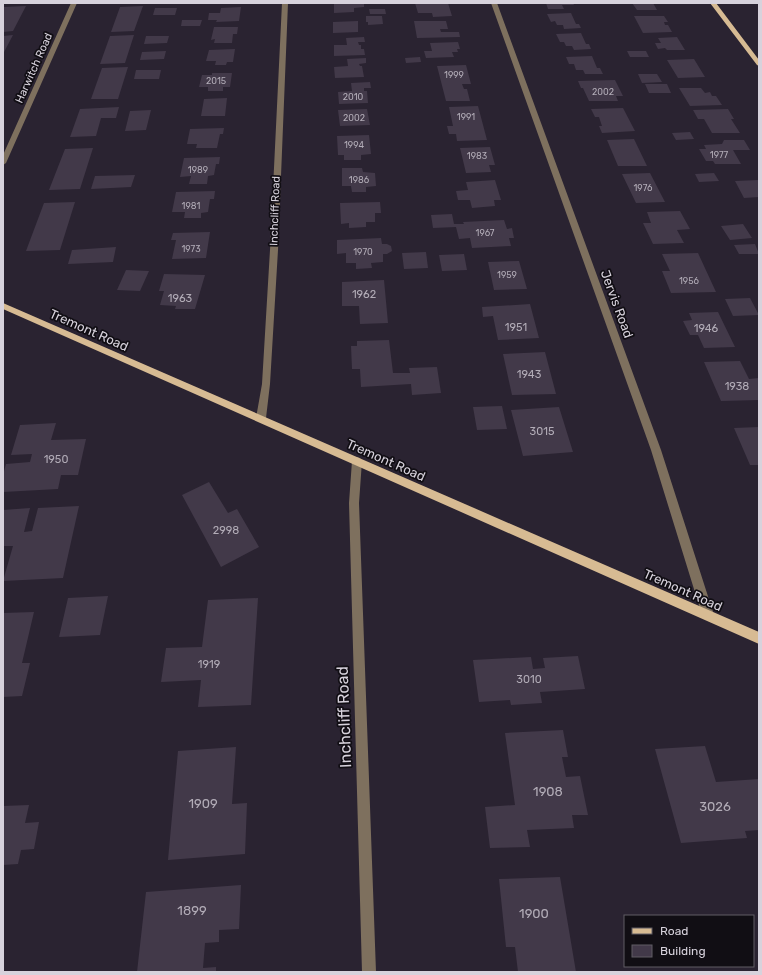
<svg xmlns="http://www.w3.org/2000/svg" width="762" height="975" font-family="Rubik,sans-serif">
	<style>
		.building { fill: #423949 }
		.lines { fill: none; stroke-linecap: round; stroke-linejoin: round }
		.minor { fill: #7e705e; fill-rule: evenodd }
		.major { fill: #d7bb93; fill-rule: evenodd }
		.labels { text-anchor: middle; dominant-baseline: central; stroke-width: 3.5; stroke-linejoin: round; paint-order: stroke }
		.far-number-label { font-size: 9px; fill: #b2acb7 }
		.far-street-label { font-size: 11px; fill: #d7d2dc; stroke: #110e14 }
		.number-label { font-size: 11px; fill: #b2acb7 }
		.street-label { font-size: 13px; fill: #d7d2dc; stroke: #110e14 }
		.near-number-label { font-size: 13px; fill: #b2acb7 }
		.near-street-label { font-size: 16px; fill: #d7d2dc; stroke: #110e14 }
	</style>
	<rect width="100%" height="100%" fill="#2a2331"/>
	<path class="building" d="M 334,3 L 364,3 L 364,7 L 354,8 L 354,12 L 334,13 Z
		M 415,3 L 448,3 L 452,16 L 433,17 L 432,13 L 418,13 Z
		M 546,3 L 573,3 L 574,5 L 562,5 L 564,9 L 548,9 Z
		M 632,3 L 653,3 L 657,10 L 637,10 Z
		M 26,6 L 13,31 L 3,32 L 4,7 Z
		M 143,6 L 134,31 L 111,32 L 120,7 Z
		M 241,7 L 239,21 L 216,22 L 217,20 L 208,20 L 209,13 L 220,13 L 221,8 Z
		M 155,8 L 177,8 L 175,15 L 153,15 Z
		M 369,9 L 385,9 L 386,14 L 370,14 Z
		M 571,13 L 576,24 L 579,24 L 581,28 L 564,29 L 563,25 L 557,25 L 555,21 L 551,22 L 547,14 Z
		M 366,16 L 382,16 L 383,24 L 368,25 L 368,22 L 366,22 Z
		M 634,16 L 664,16 L 668,22 L 664,22 L 665,25 L 668,25 L 672,32 L 643,33 Z
		M 182,20 L 202,20 L 200,26 L 181,26 Z
		M 358,21 L 358,32 L 333,33 L 333,22 Z
		M 414,21 L 446,21 L 448,29 L 440,29 L 441,32 L 459,32 L 460,37 L 417,38 Z
		M 214,27 L 238,27 L 237,34 L 233,34 L 232,43 L 214,43 L 215,39 L 211,40 Z
		M 581,33 L 586,44 L 589,44 L 591,49 L 574,50 L 572,46 L 566,46 L 564,42 L 560,42 L 556,34 Z
		M 13,35 L 3,54 L 3,36 Z
		M 134,35 L 125,63 L 100,64 L 110,36 Z
		M 146,36 L 169,36 L 167,43 L 144,44 Z
		M 364,37 L 365,42 L 358,42 L 359,45 L 361,45 L 361,49 L 364,49 L 365,55 L 334,56 L 334,45 L 347,45 L 346,38 Z
		M 677,37 L 685,50 L 667,50 L 665,48 L 658,49 L 655,43 L 661,43 L 658,38 Z
		M 458,42 L 460,49 L 457,49 L 458,52 L 452,52 L 454,57 L 426,58 L 424,51 L 432,51 L 430,43 Z
		M 235,49 L 233,62 L 227,62 L 226,65 L 215,65 L 216,61 L 206,61 L 209,50 Z
		M 166,51 L 164,59 L 140,60 L 142,52 Z
		M 627,51 L 646,51 L 649,57 L 630,57 Z
		M 592,56 L 597,68 L 600,68 L 603,74 L 585,74 L 583,70 L 576,70 L 574,64 L 569,64 L 566,57 Z
		M 420,57 L 421,62 L 406,63 L 405,58 Z
		M 366,58 L 366,63 L 359,64 L 360,66 L 362,66 L 364,77 L 335,78 L 334,67 L 348,66 L 347,59 Z
		M 694,59 L 705,77 L 678,78 L 667,60 Z
		M 466,65 L 471,84 L 462,84 L 464,89 L 467,89 L 470,101 L 446,101 L 437,66 Z
		M 128,67 L 118,99 L 91,99 L 102,68 Z
		M 136,70 L 161,70 L 159,79 L 134,79 Z
		M 212,73 L 232,73 L 230,87 L 223,87 L 223,91 L 208,91 L 208,87 L 199,87 L 202,75 L 212,75 Z
		M 638,74 L 657,74 L 662,82 L 642,83 Z
		M 615,80 L 623,96 L 616,96 L 618,101 L 589,101 L 583,88 L 581,88 L 578,81 Z
		M 370,82 L 371,88 L 364,88 L 364,91 L 367,91 L 368,103 L 339,104 L 338,92 L 352,91 L 351,83 Z
		M 645,84 L 667,84 L 671,93 L 649,93 Z
		M 679,88 L 701,88 L 705,93 L 710,92 L 712,96 L 716,96 L 722,105 L 690,106 Z
		M 227,98 L 225,116 L 201,116 L 204,99 Z
		M 478,106 L 487,140 L 457,141 L 456,134 L 449,134 L 447,126 L 453,126 L 449,107 Z
		M 119,107 L 116,118 L 101,118 L 96,136 L 70,137 L 80,109 Z
		M 623,108 L 635,131 L 602,133 L 599,126 L 602,126 L 599,117 L 595,117 L 591,109 Z
		M 367,109 L 370,125 L 340,126 L 338,110 Z
		M 728,109 L 734,119 L 731,119 L 740,133 L 712,133 L 704,119 L 698,119 L 693,110 Z
		M 151,110 L 146,130 L 125,131 L 130,111 Z
		M 224,128 L 223,134 L 220,134 L 217,148 L 196,148 L 197,144 L 187,144 L 190,129 Z
		M 690,132 L 694,139 L 676,140 L 672,133 Z
		M 369,135 L 371,154 L 361,155 L 361,160 L 344,160 L 344,155 L 338,155 L 337,136 Z
		M 634,139 L 647,166 L 618,166 L 607,140 Z
		M 724,140 L 744,140 L 750,150 L 733,150 L 741,164 L 715,164 L 713,161 L 706,161 L 699,149 L 706,149 L 704,145 L 722,144 Z
		M 490,147 L 495,165 L 489,165 L 491,172 L 466,173 L 460,148 Z
		M 93,148 L 80,189 L 49,190 L 65,149 Z
		M 220,157 L 219,164 L 216,164 L 214,175 L 208,176 L 207,184 L 189,184 L 191,176 L 180,177 L 184,158 Z
		M 342,168 L 362,168 L 363,172 L 375,173 L 376,186 L 366,187 L 366,192 L 352,192 L 351,186 L 342,186 Z
		M 650,173 L 665,202 L 636,203 L 622,174 Z
		M 714,173 L 719,181 L 699,182 L 695,174 Z
		M 135,175 L 131,187 L 91,189 L 95,176 Z
		M 495,180 L 501,200 L 494,200 L 495,206 L 472,208 L 470,200 L 458,200 L 456,191 L 468,190 L 466,182 Z
		M 759,180 L 759,197 L 744,198 L 735,181 Z
		M 215,191 L 214,199 L 210,199 L 208,212 L 201,213 L 201,218 L 184,218 L 185,212 L 172,212 L 176,192 Z
		M 75,202 L 60,250 L 26,251 L 44,203 Z
		M 380,202 L 381,213 L 375,213 L 375,222 L 366,222 L 366,227 L 349,228 L 349,223 L 341,224 L 340,203 Z
		M 680,211 L 690,229 L 677,230 L 684,243 L 653,244 L 643,223 L 651,223 L 647,212 Z
		M 452,214 L 454,224 L 464,224 L 463,222 L 504,220 L 507,229 L 512,228 L 514,238 L 509,238 L 511,246 L 472,248 L 470,238 L 459,239 L 456,227 L 433,228 L 431,215 Z
		M 743,224 L 752,238 L 730,240 L 721,226 Z
		M 210,232 L 206,258 L 172,259 L 176,240 L 171,240 L 173,233 Z
		M 381,238 L 382,244 L 387,244 L 391,246 L 392,251 L 387,254 L 383,254 L 383,262 L 371,263 L 372,268 L 356,269 L 356,263 L 346,263 L 346,253 L 337,254 L 337,240 Z
		M 755,244 L 759,254 L 739,254 L 734,245 Z
		M 116,247 L 113,262 L 68,264 L 72,250 Z
		M 426,252 L 428,268 L 404,269 L 402,253 Z
		M 698,253 L 716,292 L 671,293 L 662,271 L 670,271 L 662,254 Z
		M 464,254 L 467,270 L 442,271 L 439,255 Z
		M 519,261 L 527,289 L 494,290 L 488,262 Z
		M 126,270 L 149,271 L 140,291 L 117,290 Z
		M 164,274 L 205,275 L 195,309 L 175,309 L 176,306 L 160,305 L 164,291 L 159,291 Z
		M 384,280 L 388,323 L 360,324 L 359,306 L 342,306 L 342,282 Z
		M 750,298 L 759,315 L 733,316 L 725,299 Z
		M 530,304 L 539,338 L 498,340 L 493,316 L 483,317 L 482,307 Z
		M 718,312 L 735,347 L 704,348 L 698,335 L 690,335 L 683,321 L 692,320 L 689,313 Z
		M 389,340 L 393,373 L 410,373 L 409,368 L 437,367 L 441,393 L 412,395 L 411,384 L 361,387 L 360,369 L 352,369 L 351,346 L 357,346 L 357,341 Z
		M 545,352 L 556,394 L 512,395 L 503,354 Z
		M 740,361 L 749,379 L 759,378 L 759,393 L 758,393 L 759,400 L 721,401 L 704,362 Z
		M 502,406 L 507,429 L 477,430 L 473,407 Z
		M 559,407 L 573,452 L 523,456 L 511,410 Z
		M 56,423 L 51,440 L 86,439 L 78,475 L 61,475 L 58,489 L 3,492 L 3,475 L 6,464 L 30,462 L 32,454 L 11,455 L 20,425 Z
		M 759,427 L 759,465 L 750,465 L 734,428 Z
		M 209,482 L 228,513 L 237,509 L 259,547 L 221,567 L 182,495 Z
		M 79,506 L 63,578 L 3,581 L 13,546 L 3,546 L 3,510 L 30,508 L 24,532 L 32,531 L 38,508 Z
		M 108,596 L 100,635 L 59,637 L 68,598 Z
		M 258,598 L 251,705 L 198,707 L 201,680 L 161,682 L 166,648 L 202,647 L 208,600 Z
		M 34,612 L 22,663 L 30,663 L 22,696 L 3,697 L 3,613 Z
		M 578,656 L 585,689 L 540,692 L 542,703 L 511,705 L 510,700 L 479,702 L 473,660 L 531,657 L 533,669 L 545,668 L 543,658 Z
		M 563,730 L 568,757 L 562,757 L 566,777 L 580,776 L 588,815 L 572,815 L 574,828 L 527,830 L 530,847 L 490,848 L 485,807 L 515,805 L 505,733 Z
		M 705,746 L 716,782 L 759,779 L 759,830 L 745,831 L 747,838 L 681,843 L 655,749 Z
		M 236,747 L 232,804 L 247,803 L 245,854 L 168,860 L 178,751 Z
		M 29,805 L 25,823 L 39,822 L 34,849 L 21,850 L 18,864 L 3,865 L 3,806 Z
		M 560,877 L 576,972 L 518,972 L 515,947 L 506,947 L 499,879 Z
		M 241,885 L 239,929 L 219,930 L 219,942 L 205,943 L 203,968 L 216,967 L 216,972 L 137,972 L 146,892 Z"/>
	<g class="lines">
		<path class="minor" d="M 71,3 L 77,3 L 6,163 L 3,165 L 3,155 Z
			M 282,3 L 288,3 L 278,250 L 270,384 L 266,418 L 261,422 L 256,418 L 262,384 L 270,250 Z
			M 491,3 L 497,3 L 661,450 L 714,615 L 712,619 L 708,620 L 704,619 L 702,615 L 651,450 Z
			M 357,457 L 360,458 L 362,461 L 359,503 L 376,972 L 362,972 L 349,503 L 352,461 L 354,458 Z"/>
		<path class="major" d="M 710,3 L 716,3 L 759,60 L 759,66 L 757,65 Z
			M 3,303 L 759,632 L 759,644 L 3,309 Z"/>
	</g>
	<g class="labels">
		<g class="far-number-label">
			<text x="454" y="75">1999</text>
			<text x="216" y="81">2015</text>
			<text x="603" y="92">2002</text>
			<text x="353" y="97">2010</text>
			<text x="466" y="117">1991</text>
			<text x="354" y="118">2002</text>
			<text x="354" y="145">1994</text>
			<text x="719" y="155">1977</text>
			<text x="477" y="156">1983</text>
			<text x="198" y="170">1989</text>
			<text x="359" y="180">1986</text>
			<text x="643" y="188">1976</text>
			<text x="191" y="206">1981</text>
			<text x="485" y="233">1967</text>
			<text x="191" y="249">1973</text>
			<text x="363" y="252">1970</text>
			<text x="507" y="275">1959</text>
			<text x="689" y="281">1956</text>
		</g>
		<g class="far-street-label">
			<text transform="translate(34 68) rotate(-66)">Harwitch Road</text>
			<text transform="translate(275 211) rotate(-88)">Inchcliff Road</text>
		</g>
		<g class="number-label">
			<text x="364" y="294">1962</text>
			<text x="180" y="298">1963</text>
			<text x="516" y="327">1951</text>
			<text x="706" y="328">1946</text>
			<text x="529" y="374">1943</text>
			<text x="737" y="386">1938</text>
			<text x="542" y="431">3015</text>
			<text x="56" y="459">1950</text>
			<text x="226" y="530">2998</text>
			<text x="209" y="664">1919</text>
			<text x="529" y="679">3010</text>
		</g>
		<g class="street-label">
			<text transform="translate(617 304) rotate(70)">Jervis Road</text>
			<text transform="translate(89 330) rotate(24)">Tremont Road</text>
			<text transform="translate(386 460) rotate(24)">Tremont Road</text>
			<text transform="translate(683 590) rotate(24)">Tremont Road</text>
		</g>
		<g class="near-number-label">
			<text x="548" y="791">1908</text>
			<text x="203" y="803">1909</text>
			<text x="715" y="806">3026</text>
			<text x="192" y="910">1899</text>
			<text x="534" y="913">1900</text>
		</g>
		<g class="near-street-label">
			<text transform="translate(344 717) rotate(-92)">Inchcliff Road</text>
		</g>
	</g>
	<rect width="762" height="975" fill="none" stroke="#d7d2dc" stroke-width="8"/>
	<rect x="624" y="915" width="130" height="52" fill="#110e14" stroke="#605c64"/>
	<rect x="632" y="928" width="20" height="6" fill="#d7bb93" stroke="#605c64"/>
	<text x="660" y="935" font-size="12" fill="#d7d2dc">Road</text>
	<rect x="632" y="945" width="20" height="12" fill="#423949" stroke="#605c64"/>
	<text x="660" y="955" font-size="12" fill="#d7d2dc">Building</text>
</svg>
